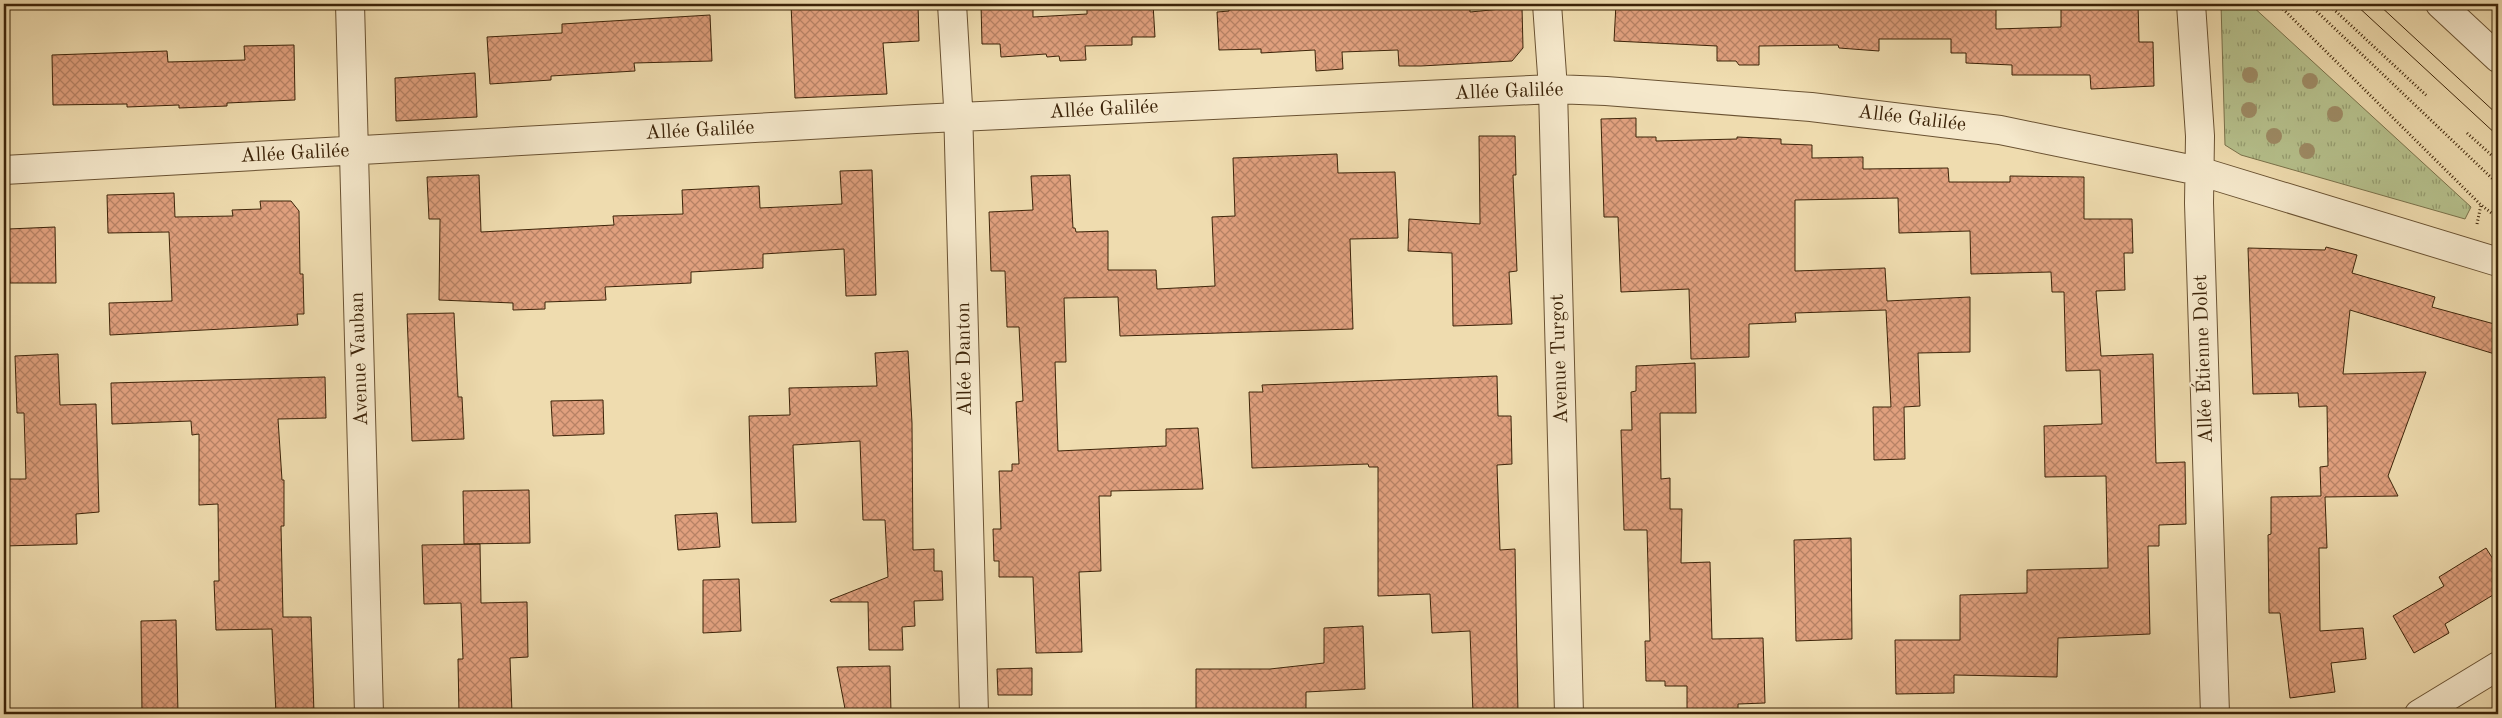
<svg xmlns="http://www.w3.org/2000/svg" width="2502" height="718" font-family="'Old Standard TT',serif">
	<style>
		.grass { fill: url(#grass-tufts); stroke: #7a724b }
		.building { fill: url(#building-cross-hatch); stroke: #3d2409 }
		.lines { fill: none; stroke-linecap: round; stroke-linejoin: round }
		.minor-casing { stroke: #6a5232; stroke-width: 30 }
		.path { stroke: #3d2409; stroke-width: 3; stroke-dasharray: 1 2.5; stroke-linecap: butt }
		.minor { stroke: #f5e8cb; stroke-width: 28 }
		.tram { stroke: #3d2409; stroke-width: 1 }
		.tree { fill: #9e8c66 }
		.labels { text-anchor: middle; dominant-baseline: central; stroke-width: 4.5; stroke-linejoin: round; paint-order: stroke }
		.street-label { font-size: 20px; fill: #3d2409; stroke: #f5e8cb }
	</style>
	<defs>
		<pattern id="grass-tufts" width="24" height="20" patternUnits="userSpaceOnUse" patternTransform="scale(1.25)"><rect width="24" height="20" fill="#b6c18d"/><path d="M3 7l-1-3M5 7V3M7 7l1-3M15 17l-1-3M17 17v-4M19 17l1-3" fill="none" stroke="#959d71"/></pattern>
		<pattern id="building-cross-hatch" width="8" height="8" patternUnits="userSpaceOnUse" patternTransform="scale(1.25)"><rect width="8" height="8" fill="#e0a07e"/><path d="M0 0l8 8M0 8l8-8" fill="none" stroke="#b78265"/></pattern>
	</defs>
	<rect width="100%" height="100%" fill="#efdcaf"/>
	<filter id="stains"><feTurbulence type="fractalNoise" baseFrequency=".004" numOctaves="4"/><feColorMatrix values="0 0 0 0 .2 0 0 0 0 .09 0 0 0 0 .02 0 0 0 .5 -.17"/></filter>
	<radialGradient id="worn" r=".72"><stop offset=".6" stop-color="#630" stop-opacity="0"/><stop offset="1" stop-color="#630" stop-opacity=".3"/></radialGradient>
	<path class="grass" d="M 2221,4 L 2250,4 L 2471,207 L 2465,219 L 2241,155 L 2225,145 Z"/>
	<path class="building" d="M 791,4 L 918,4 L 919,41 L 883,43 L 887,94 L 795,98 Z
		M 981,4 L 1033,4 L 1033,17 L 1087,14 L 1087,4 L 1153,4 L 1155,37 L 1132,37 L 1132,45 L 1085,46 L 1086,60 L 1060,61 L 1059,56 L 1047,57 L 1046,54 L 1001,57 L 1000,44 L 982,44 Z
		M 1229,4 L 1470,4 L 1470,12 L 1522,7 L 1523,48 L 1512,61 L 1421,66 L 1399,66 L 1398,50 L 1342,52 L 1343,69 L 1316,71 L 1315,50 L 1261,53 L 1261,49 L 1219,50 L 1217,12 L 1229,11 Z
		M 1616,4 L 1936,4 L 1996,6 L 1996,29 L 2061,27 L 2061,4 L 2138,4 L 2139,42 L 2153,42 L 2154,86 L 2091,89 L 2090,75 L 2012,75 L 2012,65 L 1966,63 L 1966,53 L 1951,53 L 1951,39 L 1879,39 L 1879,51 L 1839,48 L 1838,45 L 1759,46 L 1759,65 L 1739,65 L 1736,61 L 1717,61 L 1717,46 L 1614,41 Z
		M 710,15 L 712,61 L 634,63 L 635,71 L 551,76 L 551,80 L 490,84 L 487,37 L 562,33 L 562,24 Z
		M 294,45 L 295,100 L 227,103 L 227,106 L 179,108 L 179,105 L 127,107 L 127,104 L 53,105 L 52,55 L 167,51 L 168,62 L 245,60 L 244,46 Z
		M 475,73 L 477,117 L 396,121 L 395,78 Z
		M 1636,118 L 1636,137 L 1656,137 L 1656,141 L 1737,139 L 1737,137 L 1781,139 L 1781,144 L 1812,145 L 1812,158 L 1863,157 L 1863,169 L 1948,168 L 1949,182 L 2010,182 L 2010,176 L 2084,177 L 2084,219 L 2132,219 L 2133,253 L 2124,253 L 2125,290 L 2096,291 L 2101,356 L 2153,354 L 2156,463 L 2185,462 L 2186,524 L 2159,525 L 2159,546 L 2148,546 L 2150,634 L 2058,638 L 2057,677 L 1954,675 L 1954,693 L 1896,694 L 1895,640 L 1960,640 L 1960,595 L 2027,593 L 2027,570 L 2108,568 L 2106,476 L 2045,477 L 2044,426 L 2102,424 L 2100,370 L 2066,371 L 2064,292 L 2052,292 L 2051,272 L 1971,274 L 1970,231 L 1899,233 L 1898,198 L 1795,200 L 1795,271 L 1885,268 L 1887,301 L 1970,297 L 1970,352 L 1918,353 L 1920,406 L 1904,407 L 1905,459 L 1874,460 L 1873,407 L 1891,407 L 1886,310 L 1795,313 L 1796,322 L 1749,324 L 1749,357 L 1691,359 L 1689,289 L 1621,292 L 1618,217 L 1604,217 L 1601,119 Z
		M 1479,136 L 1515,136 L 1516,175 L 1513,175 L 1517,271 L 1509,272 L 1512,324 L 1453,326 L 1452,253 L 1408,251 L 1409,219 L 1480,224 Z
		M 1337,154 L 1338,173 L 1395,172 L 1398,238 L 1350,239 L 1353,329 L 1120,336 L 1118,297 L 1064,298 L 1066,362 L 1055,362 L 1058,451 L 1166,446 L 1166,429 L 1198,428 L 1203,489 L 1111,491 L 1111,496 L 1099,496 L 1101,571 L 1079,572 L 1082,652 L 1036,653 L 1033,577 L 999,577 L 999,561 L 994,561 L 993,529 L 1001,529 L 999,471 L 1012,471 L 1012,464 L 1019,464 L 1016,402 L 1023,401 L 1019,327 L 1007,327 L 1005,271 L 991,271 L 989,212 L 1033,210 L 1031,176 L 1070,175 L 1073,228 L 1075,228 L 1076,232 L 1108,231 L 1108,270 L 1156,270 L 1157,289 L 1215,286 L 1212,217 L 1235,216 L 1233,158 Z
		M 872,170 L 876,295 L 846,296 L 844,249 L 763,254 L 763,268 L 691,272 L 691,283 L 605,287 L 606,300 L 545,302 L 545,309 L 513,310 L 513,303 L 439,300 L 440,219 L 429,219 L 427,177 L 479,175 L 481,232 L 614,225 L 613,216 L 683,214 L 682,190 L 759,186 L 760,208 L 842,204 L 840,171 Z
		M 174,193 L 175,217 L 233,216 L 232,210 L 261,209 L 260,201 L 291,201 L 299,211 L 300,274 L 303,274 L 304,314 L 297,314 L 298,325 L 110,335 L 109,303 L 172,301 L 169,232 L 108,233 L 107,195 Z
		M 55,227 L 56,283 L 10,283 L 8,229 Z
		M 2326,247 L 2357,255 L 2352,273 L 2435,297 L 2432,307 L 2498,325 L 2498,355 L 2350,310 L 2343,374 L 2426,372 L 2388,476 L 2398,496 L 2325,497 L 2327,548 L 2319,548 L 2320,631 L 2363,628 L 2366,659 L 2331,663 L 2335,692 L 2290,698 L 2280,613 L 2269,613 L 2268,535 L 2271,534 L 2271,497 L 2321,496 L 2320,467 L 2328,466 L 2327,406 L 2299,407 L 2298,393 L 2253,394 L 2248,248 L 2325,250 Z
		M 454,313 L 458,397 L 462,397 L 464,439 L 412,441 L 407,314 Z
		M 908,351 L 912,423 L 913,550 L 934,549 L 934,571 L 942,571 L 943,600 L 914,601 L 915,626 L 902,627 L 903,650 L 869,650 L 868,602 L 831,602 L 830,600 L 888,577 L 885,520 L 863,520 L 860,441 L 793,445 L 796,522 L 752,523 L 749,416 L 790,415 L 789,388 L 877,386 L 875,353 Z
		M 58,354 L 60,405 L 96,404 L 99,512 L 76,514 L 77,544 L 4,546 L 4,479 L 26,479 L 24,413 L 17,413 L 15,356 Z
		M 1695,363 L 1696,413 L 1660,413 L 1661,479 L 1670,478 L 1670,509 L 1682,509 L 1681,563 L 1710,562 L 1712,639 L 1763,638 L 1765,703 L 1738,704 L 1738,714 L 1687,714 L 1687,686 L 1665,686 L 1665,681 L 1646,681 L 1645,641 L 1650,641 L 1647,530 L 1624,530 L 1621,430 L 1632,430 L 1631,392 L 1636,391 L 1636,366 Z
		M 1497,376 L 1498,416 L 1511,416 L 1512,464 L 1497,465 L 1500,550 L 1515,549 L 1518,714 L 1473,714 L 1470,631 L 1432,633 L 1430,594 L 1378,596 L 1378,467 L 1369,467 L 1368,464 L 1252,468 L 1249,392 L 1263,392 L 1262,385 Z
		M 325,377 L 326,418 L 278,419 L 282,480 L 284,480 L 284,526 L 281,526 L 283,617 L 311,617 L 314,714 L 276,714 L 272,629 L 216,630 L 214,581 L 219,581 L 218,504 L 199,505 L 199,434 L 192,435 L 191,421 L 112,424 L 111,383 Z
		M 603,400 L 604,434 L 553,436 L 551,401 Z
		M 529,490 L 530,543 L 464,544 L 463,491 Z
		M 717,513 L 720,547 L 678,550 L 675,515 Z
		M 1851,538 L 1852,639 L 1796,641 L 1794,540 Z
		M 480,544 L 481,603 L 527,602 L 528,657 L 510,658 L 512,713 L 459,714 L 458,659 L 463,659 L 461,603 L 424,604 L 422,545 Z
		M 2486,548 L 2498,567 L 2498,592 L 2445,624 L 2449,633 L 2414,653 L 2393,616 L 2444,586 L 2439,577 Z
		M 739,579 L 741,631 L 703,633 L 703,580 Z
		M 176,620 L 178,714 L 142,714 L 141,621 Z
		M 1363,626 L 1365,689 L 1306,692 L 1306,714 L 1196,714 L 1196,669 L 1270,669 L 1324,663 L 1324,628 Z
		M 890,666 L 891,714 L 846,714 L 837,667 Z
		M 1032,668 L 1032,695 L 998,695 L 997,669 Z"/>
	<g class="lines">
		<g class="minor-casing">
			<path id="minor" d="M 350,4 L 369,714
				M 952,4 L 958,106 L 974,714
				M 1547,4 L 1553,89 L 1569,714
				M 2191,4 L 2200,136 L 2199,203 L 2215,714
				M 2440,4 L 2498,58
				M 4,170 L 916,119 L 1553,89 L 1606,91 L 1811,107 L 2000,130 L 2199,171 L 2498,262
				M 2419,714 L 2498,666"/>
		</g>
		<path class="path" d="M 2278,4 L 2481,205 L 2498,218
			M 2309,4 L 2498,184
			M 2328,4 L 2427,96
			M 2467,133 L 2498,161
			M 2477,224 L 2481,205"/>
		<use href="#minor" class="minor"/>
		<path class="tram" d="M 2355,4 L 2498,136
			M 2378,4 L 2498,115"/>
	</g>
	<g class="tree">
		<circle cx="2250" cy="75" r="8"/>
		<circle cx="2310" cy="81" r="8"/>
		<circle cx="2249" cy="110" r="8"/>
		<circle cx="2335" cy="114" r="8"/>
		<circle cx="2274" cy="136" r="8"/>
		<circle cx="2307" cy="151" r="8"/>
	</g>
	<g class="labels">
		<g class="street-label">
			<text transform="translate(1509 92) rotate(-2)">Allée Galilée</text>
			<text transform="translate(1104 110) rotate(-3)">Allée Galilée</text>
			<text transform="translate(1912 119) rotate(7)">Allée Galilée</text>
			<text transform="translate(700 131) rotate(-3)">Allée Galilée</text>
			<text transform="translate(295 154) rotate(-3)">Allée Galilée</text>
			<text transform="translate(360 359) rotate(-92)">Avenue Vauban</text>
			<text transform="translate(965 359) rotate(-91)">Allée Danton</text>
			<text transform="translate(1560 359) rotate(-92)">Avenue Turgot</text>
			<text transform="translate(2204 359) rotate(-92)">Allée Étienne Dolet</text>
		</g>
	</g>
	<rect width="2502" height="718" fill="none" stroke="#efdcaf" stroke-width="20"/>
	<rect x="5" y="5" width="2492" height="708" fill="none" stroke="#3d2409" stroke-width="2.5"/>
	<rect x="10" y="10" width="2482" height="698" fill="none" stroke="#3d2409"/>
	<rect width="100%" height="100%" filter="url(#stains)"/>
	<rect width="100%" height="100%" fill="url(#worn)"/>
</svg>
